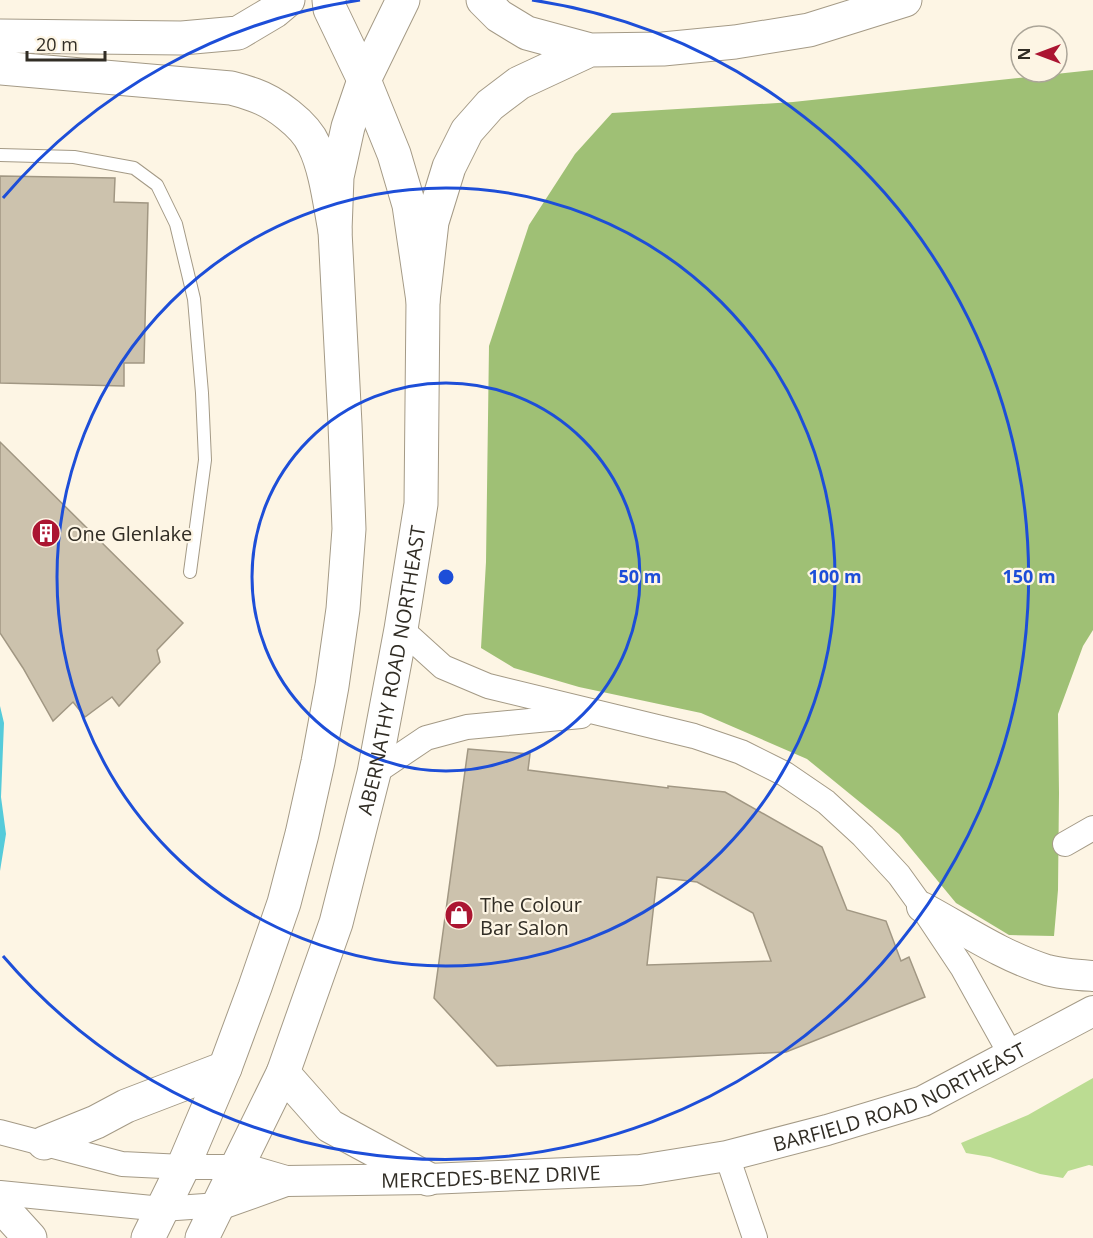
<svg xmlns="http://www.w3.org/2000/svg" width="1093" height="1238" font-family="'Open Sans',sans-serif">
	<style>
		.green { fill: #bbdc92 }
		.forest { fill: #9fc075 }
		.water { fill: #55cbda }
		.building { fill: #ccc2ad; stroke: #a19783; stroke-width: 1.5; fill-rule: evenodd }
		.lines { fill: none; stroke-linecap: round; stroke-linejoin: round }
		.service-casing { stroke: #a49a86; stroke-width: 14 }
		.minor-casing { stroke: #a49a86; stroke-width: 26 }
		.tertiary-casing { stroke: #a49a86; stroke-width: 32 }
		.primary-casing { stroke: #a49a86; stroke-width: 35 }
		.motorway-casing { stroke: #a49a86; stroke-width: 35 }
		.service { stroke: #fff; stroke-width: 12 }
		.minor { stroke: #fff; stroke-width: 24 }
		.tertiary { stroke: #fff; stroke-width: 30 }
		.primary { stroke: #fff; stroke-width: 33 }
		.motorway { stroke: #fff; stroke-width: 33 }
		.ring { fill: none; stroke: #1d4ed8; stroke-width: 3 }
		.labels { text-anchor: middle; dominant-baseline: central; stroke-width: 4.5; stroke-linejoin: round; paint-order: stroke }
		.poi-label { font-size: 20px; fill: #312d25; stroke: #fdf5e4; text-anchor: start }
		.street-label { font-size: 20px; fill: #312d25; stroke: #fdf5e4 }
		.centre { fill: #1d4ed8; stroke: #fdf5e4; stroke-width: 3 }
		.ring-label { font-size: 18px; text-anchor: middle; font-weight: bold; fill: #1d4ed8; stroke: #fdf5e4; stroke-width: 4.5; stroke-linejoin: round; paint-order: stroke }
	</style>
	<rect width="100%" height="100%" fill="#fdf5e4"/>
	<path class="green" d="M 1093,1078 L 1093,1166 L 1089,1165 L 1068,1171 L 1063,1178 L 1040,1174 L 990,1157 L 966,1153 L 961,1143 L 1028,1115 Z"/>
	<path class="forest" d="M 1093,70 L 1093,630 L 1083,646 L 1058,714 L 1059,793 L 1058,890 L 1054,936 L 1009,935 L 956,903 L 899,834 L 807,759 L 701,713 L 579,687 L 514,668 L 481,648 L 486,562 L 489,346 L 529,225 L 575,154 L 612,113 L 793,102 Z"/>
	<path class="water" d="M 0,706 L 4,723 L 1,797 L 6,834 L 0,871 Z"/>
	<path class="building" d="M 0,176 L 115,178 L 114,202 L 148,203 L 144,363 L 124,363 L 124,386 L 0,383 Z
		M 0,442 L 183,623 L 157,650 L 160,662 L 119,706 L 112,697 L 85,717 L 73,702 L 53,721 L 23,668 L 0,633 Z
		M 468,749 L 530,754 L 528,770 L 668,788 L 668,786 L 725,792 L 822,847 L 847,910 L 886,921 L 901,961 L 909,957 L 925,997 L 786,1052 L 497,1066 L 434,998 ZM 657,877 L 697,882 L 753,913 L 771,961 L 647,965 Z"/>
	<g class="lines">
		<g class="service-casing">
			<path id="service" d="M 0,155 L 74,157 L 134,168 L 157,185 L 176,224 L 194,299 L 202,393 L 205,460 L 190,572"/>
		</g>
		<g class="minor-casing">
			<path id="minor" d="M 401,629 L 443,667 L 488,686 L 694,736 L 741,752 L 785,774 L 826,802 L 863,836 L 899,875 L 922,907 L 962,967 L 1011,1055
				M 374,773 L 426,738 L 467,727 L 581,716
				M 1065,844 L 1093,828
				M 0,1132 L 122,1164 L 183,1167 L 238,1167
				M 727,1156 L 755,1238
				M 0,1193 L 162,1209 L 219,1205"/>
		</g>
		<g class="tertiary-casing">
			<g id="tertiary">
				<path d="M 922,907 C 963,929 1002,956 1047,970 C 1061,974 1078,975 1093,976"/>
				<path id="s1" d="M 238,1167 L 286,1181 L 428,1179 L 640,1170 L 727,1156 L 827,1130 L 923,1101 L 1093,1011"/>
				<path d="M 219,1205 L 286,1181"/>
			</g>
		</g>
		<g class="primary-casing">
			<g id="primary">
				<path d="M 283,1073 L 330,1126 L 428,1179"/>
				<path d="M 44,1143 L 96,1122 L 126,1106 L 225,1068"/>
				<path d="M 0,1205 L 30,1238"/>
				<path d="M 148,1238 L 183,1167 L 225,1068 L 255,987 L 284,903 L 302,834 L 318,762 L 332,686 L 343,609 L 349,529 L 345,424 L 335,231 L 337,177 L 348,127 L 364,80 L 403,0"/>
				<path id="s2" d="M 202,1238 L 283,1073 L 336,923 L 374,773 L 401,629 L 421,504 L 423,301 L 409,205 L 394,154 L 364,80 L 330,9 L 329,0"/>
			</g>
		</g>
		<g class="motorway-casing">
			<path id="motorway" d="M 483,0 L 499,16 L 527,33 L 590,50 L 663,49 L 735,42 L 809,30 L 905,0
				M 0,36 L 182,38 L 238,33 L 275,11 L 288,0
				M 0,68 L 231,88 C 239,90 246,92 254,95 C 274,102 305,124 314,145 C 326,169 330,205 335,231
				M 423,301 L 432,222 L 449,167 L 467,131 L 490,105 L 519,83 L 590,50"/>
		</g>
		<use href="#service" class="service"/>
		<use href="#minor" class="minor"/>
		<use href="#tertiary" class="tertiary"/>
		<use href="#primary" class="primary"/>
		<use href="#motorway" class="motorway"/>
	</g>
	<g class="ring">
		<circle cx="446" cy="577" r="194"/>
		<circle cx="446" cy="577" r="389"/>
		<path d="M3 198A583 583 0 0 1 360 0M532 0A583 583 0 1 1 3 956"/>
	</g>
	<defs>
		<g id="building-disc" transform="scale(1.5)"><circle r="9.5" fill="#ab1531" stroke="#fdf5e4"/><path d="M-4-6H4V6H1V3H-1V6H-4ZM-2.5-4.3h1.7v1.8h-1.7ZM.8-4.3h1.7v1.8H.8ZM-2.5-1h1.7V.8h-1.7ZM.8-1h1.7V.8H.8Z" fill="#fff"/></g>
		<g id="shop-disc" transform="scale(1.5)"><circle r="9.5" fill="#ab1531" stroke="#fdf5e4"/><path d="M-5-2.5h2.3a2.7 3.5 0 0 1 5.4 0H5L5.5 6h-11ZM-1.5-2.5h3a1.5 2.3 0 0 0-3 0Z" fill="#fff"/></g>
	</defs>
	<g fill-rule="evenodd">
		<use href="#building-disc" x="46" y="533"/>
		<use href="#shop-disc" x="459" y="915"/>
	</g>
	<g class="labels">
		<g class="poi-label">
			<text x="67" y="533">One Glenlake</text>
			<text x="480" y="904">The Colour<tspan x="480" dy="23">Bar Salon</tspan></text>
		</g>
		<g class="street-label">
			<text stroke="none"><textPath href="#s2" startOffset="602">ABERNATHY ROAD NORTHEAST</textPath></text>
			<text stroke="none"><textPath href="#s1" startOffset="675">BARFIELD ROAD NORTHEAST</textPath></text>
			<text stroke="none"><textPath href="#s1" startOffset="255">MERCEDES-BENZ DRIVE</textPath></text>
		</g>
	</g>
	<circle cx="446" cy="577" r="9" class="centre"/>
	<g class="ring-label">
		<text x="640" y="583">50 m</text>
		<text x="835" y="583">100 m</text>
		<text x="1029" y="583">150 m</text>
	</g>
	<g transform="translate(1039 54) rotate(270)"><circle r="28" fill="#fdf5e4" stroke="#aba598" stroke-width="1.5"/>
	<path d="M0-4.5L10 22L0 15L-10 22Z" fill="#ab1531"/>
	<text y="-9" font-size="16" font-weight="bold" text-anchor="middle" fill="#312d25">N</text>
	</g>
	<path d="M27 51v9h78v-9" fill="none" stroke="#312d25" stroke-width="3"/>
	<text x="36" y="51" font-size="18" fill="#312d25" stroke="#fdf5e4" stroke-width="4.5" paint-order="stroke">20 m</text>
</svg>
